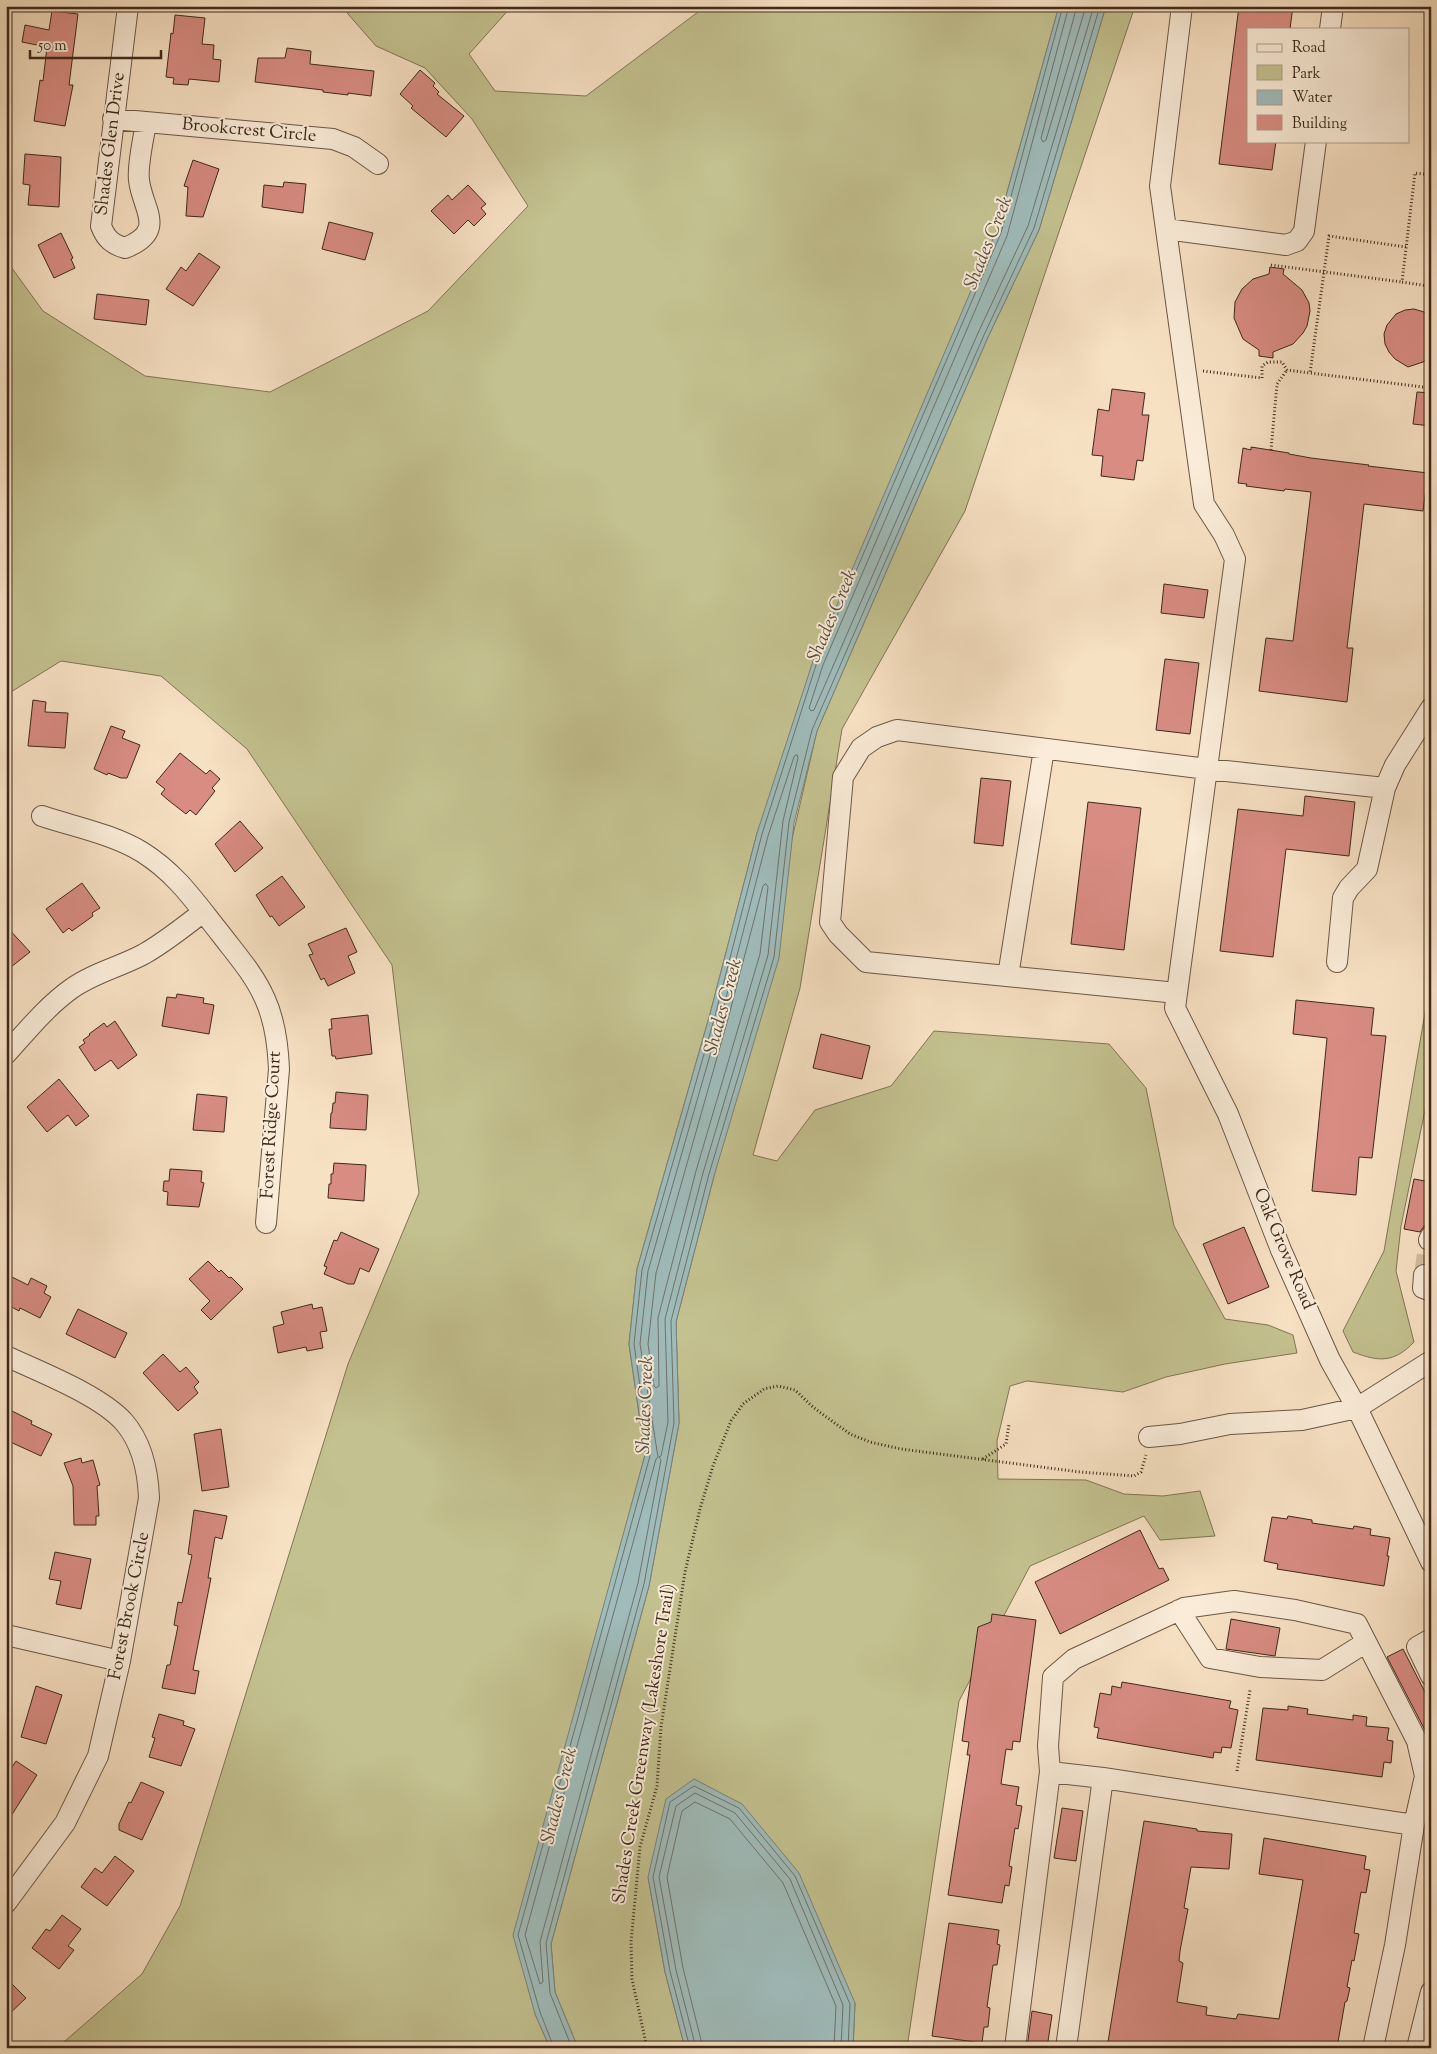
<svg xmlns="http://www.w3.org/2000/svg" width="1437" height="2054" font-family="'Sorts Mill Goudy',serif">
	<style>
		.green { fill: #c3c18f; stroke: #807555 }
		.water { fill: #9fbcbb; stroke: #78817b }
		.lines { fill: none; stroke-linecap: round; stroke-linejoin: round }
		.shore { stroke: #6e726b; stroke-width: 1 }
		.building { fill: #d88c82; stroke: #3e291b }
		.minor-tunnel { stroke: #d2bca1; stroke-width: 20; stroke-dasharray: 20 10; stroke-linecap: butt }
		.minor-casing { stroke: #6c5745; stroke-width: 22 }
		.path { stroke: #3e291b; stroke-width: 3; stroke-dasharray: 1 2.5; stroke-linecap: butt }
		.minor { stroke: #faecd8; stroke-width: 20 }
		.labels { text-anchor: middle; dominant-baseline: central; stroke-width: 4; stroke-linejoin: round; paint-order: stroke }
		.street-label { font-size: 18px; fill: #3e291b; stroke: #faecd8 }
		.water-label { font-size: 19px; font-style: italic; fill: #564e43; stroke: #faecd8 }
	</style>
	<rect width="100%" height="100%" fill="#f7e1c3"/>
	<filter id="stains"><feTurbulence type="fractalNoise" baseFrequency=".004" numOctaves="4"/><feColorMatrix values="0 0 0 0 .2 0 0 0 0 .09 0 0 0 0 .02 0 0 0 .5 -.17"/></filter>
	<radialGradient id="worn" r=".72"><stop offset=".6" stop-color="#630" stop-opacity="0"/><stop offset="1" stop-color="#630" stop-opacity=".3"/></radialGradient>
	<path class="green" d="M 341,6 L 512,6 L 469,54 L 495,91 L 586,96 L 706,6 L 1059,6 L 996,232 L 901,458 L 757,833 L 710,1014 L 637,1269 L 629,1344 L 645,1455 L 610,1586 L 535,2014 L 550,2048 L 57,2048 L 142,1974 L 180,1906 L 348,1364 L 419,1193 L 392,965 L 247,749 L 161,676 L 61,661 L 6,695 L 6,260 L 43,311 L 145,376 L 270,392 L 428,311 L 528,206 L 472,119 L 425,68 L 376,46 Z
		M 1106,6 L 1135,6 L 965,511 L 842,729 L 800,988 L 753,1155 L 777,1161 L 815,1110 L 891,1086 L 934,1031 L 1109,1044 L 1146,1088 L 1174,1226 L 1225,1319 L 1268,1325 L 1293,1335 L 1297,1353 L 1225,1364 L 1166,1377 L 1123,1392 L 1027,1381 L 1010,1386 L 997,1441 L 998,1479 L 1086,1480 L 1124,1494 L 1163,1496 L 1200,1491 L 1215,1536 L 1160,1540 L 1144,1516 L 1030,1566 L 959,1701 L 907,2048 L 853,2048 L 855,2003 L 648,1877 L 665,1972 L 685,2048 L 578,2048 L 555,1992 L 551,1944 L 649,1586 L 679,1423 L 676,1322 L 714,1176 L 817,731 L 988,337 L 1039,230 Z
		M 1431,978 L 1431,1081 L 1401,1226 L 1396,1271 L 1414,1342 C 1394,1363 1379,1362 1353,1352 L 1343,1331 L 1384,1251 Z"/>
	<path class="water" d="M 1059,6 L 1106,6 L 1039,230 L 988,337 L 817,731 L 794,823 L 779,958 L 714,1176 L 676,1322 L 679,1423 L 649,1586 L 551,1944 L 555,1992 L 578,2048 L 550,2048 L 535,2014 L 513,1935 L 645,1455 L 629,1344 L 637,1269 L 710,1014 L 757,833 L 813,661 L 996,232 Z
		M 694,1779 L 742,1804 L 799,1873 L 855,2003 L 853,2048 L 685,2048 L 665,1972 L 648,1877 L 666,1799 Z"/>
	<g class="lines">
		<path class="shore" d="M 1069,6 L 1007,236 L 823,665 L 809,708 L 811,711 L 814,710 L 978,333 L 1028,226 L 1094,6
			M 1077,6 L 1041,138 L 1043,142 L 1046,140 L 1086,6
			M 797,755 L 798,758 L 783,821 L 768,955 L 703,1173 L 665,1319 L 668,1422 L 661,1456 L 659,1457 L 661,1460 L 638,1583 L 540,1942 L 543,1982 L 540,1984 L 525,1935 L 656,1459 L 658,1457 L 640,1344 L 648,1271 L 721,1017 L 768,836 L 794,757 Z
			M 766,884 L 768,887 L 760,954 L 696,1171 L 658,1318 L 659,1386 L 656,1388 L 654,1386 L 648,1344 L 656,1273 L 728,1019 L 763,886 Z
			M 554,2048 L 540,2012 L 518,1935 L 650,1456 L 634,1344 L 642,1270 L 715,1016 L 762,834 L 817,662 L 1001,233 L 1063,6
			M 572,2048 L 550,1993 L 546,1943 L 644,1584 L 674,1423 L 671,1321 L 709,1174 L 774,957 L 789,822 L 812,730 L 984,335 L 1034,228 L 1100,6
			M 690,2048 L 670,1971 L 653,1877 L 670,1802 L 694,1786 L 739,1808 L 795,1876 L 850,2004 L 848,2048
			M 696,2048 L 676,1970 L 659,1877 L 676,1806 L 695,1793 L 735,1813 L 790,1879 L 843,2005 L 841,2048
			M 703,2048 L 683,1968 L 667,1877 L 682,1811 L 695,1802 L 730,1819 L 783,1883 L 836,2006 L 834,2048"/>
	</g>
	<path class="building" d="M 1239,6 L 1293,6 L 1290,29 L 1248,29 L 1248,141 L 1276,141 L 1272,170 L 1219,164 Z
		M 52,11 L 78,14 L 69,85 L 73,85 L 65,126 L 34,121 L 40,80 L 43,81 L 47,47 L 22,42 L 25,25 L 49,30 Z
		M 175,15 L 205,18 L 202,44 L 214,45 L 213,59 L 221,60 L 219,82 L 189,79 L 188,85 L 173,84 L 174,78 L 166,77 L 171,33 L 173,34 Z
		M 287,48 L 311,51 L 310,64 L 374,71 L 371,96 L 348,93 L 348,95 L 323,92 L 323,90 L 255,82 L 258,58 L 285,58 Z
		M 420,70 L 435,83 L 433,86 L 439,92 L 437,94 L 464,116 L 446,137 L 411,108 L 413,106 L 400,94 Z
		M 25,154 L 61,157 L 59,207 L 28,205 L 30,185 L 23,184 Z
		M 193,160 L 219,169 L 203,217 L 186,216 L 188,187 L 184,186 Z
		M 284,182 L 306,184 L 303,213 L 262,207 L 264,185 L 283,187 Z
		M 468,185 L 486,204 L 481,208 L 486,214 L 474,226 L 468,220 L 454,234 L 431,211 L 448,195 L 452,200 Z
		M 329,222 L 373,233 L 365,260 L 322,249 Z
		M 61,233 L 73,258 L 71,259 L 75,268 L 54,278 L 38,245 Z
		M 199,253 L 220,267 L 193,306 L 166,289 L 181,267 L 186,271 Z
		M 1270,267 L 1284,269 L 1283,274 L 1302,290 L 1309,303 L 1310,311 L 1307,326 L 1303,333 L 1293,344 L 1273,352 L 1273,358 L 1259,356 L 1259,350 L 1243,339 L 1234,318 L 1235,302 L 1242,289 L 1253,279 L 1269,274 Z
		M 97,294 L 149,300 L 146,325 L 94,319 Z
		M 1414,309 L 1424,312 L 1431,317 L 1431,356 L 1423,362 L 1408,367 L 1395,359 L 1389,352 L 1385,344 L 1384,334 L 1387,325 L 1396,314 L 1405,310 Z
		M 1112,389 L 1145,393 L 1142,415 L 1149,415 L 1143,461 L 1137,460 L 1134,480 L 1101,476 L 1103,456 L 1092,455 L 1098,409 L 1109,411 Z
		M 1417,392 L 1431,393 L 1431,426 L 1413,424 Z
		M 1251,447 L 1289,453 L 1289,454 L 1311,458 L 1369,465 L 1368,466 L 1428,473 L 1423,511 L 1364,504 L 1347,648 L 1353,648 L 1347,702 L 1259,691 L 1266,638 L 1293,641 L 1311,492 L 1285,489 L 1284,491 L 1246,486 L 1247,484 L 1238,483 L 1243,448 L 1251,450 Z
		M 1164,584 L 1208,590 L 1204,618 L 1161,613 Z
		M 1165,659 L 1199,663 L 1190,734 L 1156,730 Z
		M 33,700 L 46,702 L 45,712 L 68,713 L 65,748 L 28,746 Z
		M 111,726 L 125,731 L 122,738 L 140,745 L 127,778 L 121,778 L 108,773 L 107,775 L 94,769 Z
		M 180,753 L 206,774 L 210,770 L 220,779 L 212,788 L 215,791 L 196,815 L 190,810 L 186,814 L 168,800 L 161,794 L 165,789 L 156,782 Z
		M 981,778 L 1011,781 L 1003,846 L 974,843 Z
		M 1305,796 L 1355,802 L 1349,856 L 1286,849 L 1273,957 L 1220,951 L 1238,809 L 1303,816 Z
		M 1088,802 L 1141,808 L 1124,950 L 1071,944 Z
		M 240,821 L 263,848 L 235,872 L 215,844 Z
		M 282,876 L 305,907 L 279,926 L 272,916 L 270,917 L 256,895 Z
		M 82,883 L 100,908 L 92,913 L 93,916 L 72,931 L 69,928 L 63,933 L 46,909 Z
		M 6,926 L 30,952 L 6,971 Z
		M 346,928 L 357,952 L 348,956 L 355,973 L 328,986 L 324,978 L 321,980 L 309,955 L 313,954 L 308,944 Z
		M 177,994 L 204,998 L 203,1003 L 214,1005 L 209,1034 L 162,1026 L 167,997 L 176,998 Z
		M 1296,1000 L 1374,1008 L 1371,1035 L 1386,1036 L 1372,1158 L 1359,1157 L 1356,1195 L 1312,1191 L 1327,1038 L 1293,1034 Z
		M 368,1015 L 372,1054 L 336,1059 L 335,1056 L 332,1056 L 329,1029 L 332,1029 L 331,1019 Z
		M 115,1021 L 137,1055 L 118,1069 L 111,1060 L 95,1071 L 79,1047 L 85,1043 L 83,1040 L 90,1035 L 89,1034 L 104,1023 L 107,1027 Z
		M 821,1034 L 870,1046 L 862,1079 L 813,1068 Z
		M 59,1079 L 89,1116 L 76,1126 L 68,1115 L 47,1132 L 27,1107 Z
		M 336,1092 L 368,1095 L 366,1130 L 330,1128 L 331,1113 L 332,1113 L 333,1103 L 335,1103 Z
		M 197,1094 L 227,1097 L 224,1132 L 193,1130 Z
		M 334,1163 L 366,1165 L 364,1201 L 328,1198 L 329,1184 L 331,1184 L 331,1174 L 333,1174 Z
		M 170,1169 L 202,1171 L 201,1182 L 204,1183 L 199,1207 L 167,1205 L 168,1192 L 163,1191 L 164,1181 L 169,1181 Z
		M 1414,1179 L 1431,1182 L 1431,1224 L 1424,1226 L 1420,1232 L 1404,1229 Z
		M 1244,1227 L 1269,1287 L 1228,1304 L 1203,1244 Z
		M 341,1232 L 379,1249 L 369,1272 L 360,1268 L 354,1284 L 348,1284 L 324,1274 L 327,1267 L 324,1266 L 334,1240 L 337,1241 Z
		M 208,1261 L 219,1272 L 221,1270 L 229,1278 L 231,1277 L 243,1289 L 211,1320 L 201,1310 L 210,1301 L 189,1279 Z
		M 6,1274 L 28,1285 L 31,1278 L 47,1286 L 44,1293 L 51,1297 L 40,1318 L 20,1308 L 19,1311 L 6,1304 Z
		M 312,1304 L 313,1309 L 322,1307 L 327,1331 L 320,1332 L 323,1348 L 307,1351 L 306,1347 L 278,1353 L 273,1327 L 284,1324 L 281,1312 Z
		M 78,1309 L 127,1333 L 115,1358 L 66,1334 Z
		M 163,1354 L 180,1372 L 186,1367 L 199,1382 L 194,1387 L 198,1393 L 178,1411 L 143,1373 Z
		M 6,1408 L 32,1421 L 31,1424 L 52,1434 L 41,1456 L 6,1440 Z
		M 221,1429 L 229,1487 L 202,1491 L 194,1434 Z
		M 81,1458 L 82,1463 L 93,1460 L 100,1485 L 97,1486 L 99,1516 L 96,1516 L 96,1525 L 74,1525 L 73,1486 L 64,1463 Z
		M 194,1510 L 227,1516 L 222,1539 L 215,1537 L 208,1578 L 211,1578 L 193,1670 L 199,1671 L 195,1694 L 162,1688 L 167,1665 L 170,1665 L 178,1626 L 174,1625 L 178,1602 L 182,1603 L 192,1555 L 188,1554 Z
		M 1288,1516 L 1312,1520 L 1312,1523 L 1353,1529 L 1354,1526 L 1371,1529 L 1370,1535 L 1390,1538 L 1387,1556 L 1389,1556 L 1384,1586 L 1277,1569 L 1278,1564 L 1264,1561 L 1272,1517 L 1287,1519 Z
		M 1140,1530 L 1159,1569 L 1163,1568 L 1169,1580 L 1060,1634 L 1035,1582 Z
		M 55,1552 L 91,1559 L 81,1609 L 56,1604 L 61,1581 L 49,1579 Z
		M 992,1614 L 1036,1620 L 1020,1742 L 1013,1741 L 1012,1750 L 1006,1749 L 1001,1784 L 1019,1787 L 1016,1805 L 1022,1806 L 1018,1829 L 1015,1828 L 1009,1866 L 1012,1867 L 1009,1886 L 1005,1885 L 1002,1903 L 948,1895 L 970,1755 L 967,1755 L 969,1742 L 962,1741 L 978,1627 L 991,1622 Z
		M 1231,1619 L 1280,1628 L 1275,1656 L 1226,1649 Z
		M 1403,1649 L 1431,1704 L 1431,1747 L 1428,1736 L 1387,1657 Z
		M 1122,1682 L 1231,1701 L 1229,1708 L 1238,1710 L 1231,1748 L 1222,1747 L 1221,1753 L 1214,1752 L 1213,1758 L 1097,1738 L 1099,1728 L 1094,1727 L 1100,1693 L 1111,1695 L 1112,1686 L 1121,1688 Z
		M 36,1686 L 62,1695 L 46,1744 L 21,1737 Z
		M 1288,1706 L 1308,1709 L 1307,1714 L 1353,1720 L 1353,1715 L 1367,1717 L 1366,1726 L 1389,1728 L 1387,1740 L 1393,1741 L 1391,1763 L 1384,1762 L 1382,1777 L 1256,1760 L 1263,1708 L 1288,1710 Z
		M 159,1714 L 184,1721 L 183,1725 L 195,1729 L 181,1766 L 149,1757 L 155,1738 L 152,1737 Z
		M 16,1761 L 37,1775 L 6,1824 L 6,1776 Z
		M 141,1782 L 164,1792 L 142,1840 L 119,1830 L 119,1824 L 129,1802 L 131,1803 Z
		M 1062,1808 L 1083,1811 L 1076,1861 L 1054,1858 Z
		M 1144,1821 L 1197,1829 L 1197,1831 L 1232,1834 L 1229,1869 L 1191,1867 L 1184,1908 L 1188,1909 L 1180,1951 L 1179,1961 L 1183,1963 L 1177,2002 L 1207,2007 L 1206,2015 L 1236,2019 L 1238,2014 L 1279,2019 L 1303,1880 L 1259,1874 L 1264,1838 L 1366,1856 L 1364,1869 L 1370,1870 L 1366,1893 L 1361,1892 L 1354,1933 L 1359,1934 L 1354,1961 L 1352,1960 L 1347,1987 L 1350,1988 L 1347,2001 L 1345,2002 L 1337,2048 L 1107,2048 Z
		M 115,1856 L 134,1871 L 107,1906 L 81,1887 L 95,1868 L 102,1873 Z
		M 62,1915 L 81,1929 L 68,1946 L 74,1950 L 59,1969 L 32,1948 L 46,1929 L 50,1931 Z
		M 949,1923 L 999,1930 L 997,1944 L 1000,1945 L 997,1965 L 993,1965 L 987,2007 L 990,2008 L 988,2027 L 984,2027 L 982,2043 L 932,2036 Z
		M 6,1978 L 26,1998 L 6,2017 Z
		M 1032,2011 L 1052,2015 L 1047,2048 L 1027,2048 Z"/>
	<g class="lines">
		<path class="minor-tunnel" d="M 1424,1275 L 1429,1240"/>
		<g class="minor-casing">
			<path id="minor" d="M 128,6 L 101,226 C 106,239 112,244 125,248 C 168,231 142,209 139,180 C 137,165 144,137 146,122
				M 1182,6 L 1160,186 L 1204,504 L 1224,535 L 1235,559 L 1175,1008 L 1228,1114 L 1281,1250 L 1330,1360 L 1357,1408 L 1431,1562
				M 1330,29 L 1333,6
				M 113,119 L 333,139 L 354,147 L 378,164
				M 1166,229 L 1286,245 L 1297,241 L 1304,231 L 1316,141
				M 42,816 C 75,827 112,834 142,852 C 177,874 195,902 220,933 C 236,954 254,974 265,999 C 275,1021 278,1044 279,1069 L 266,1223
				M 1337,962 L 1343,898 L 1349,888 L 1367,869 L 1385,788
				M 1008,976 L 1044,749
				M 1177,993 L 866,962 L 838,934 L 830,922 L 843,777 L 861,748 L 877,737 L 897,730 L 1207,769 L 1385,788 L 1395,765 L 1431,708
				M 6,1054 C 27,1031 46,1007 71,989 C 93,973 120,967 144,954 C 165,942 184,927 203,912
				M 1429,1240 L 1431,1236
				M 1424,1275 L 1423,1288 L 1431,1291
				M 6,1356 C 40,1372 100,1395 124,1422 C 142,1443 148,1470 149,1498 L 120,1661 L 98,1756 L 65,1823 L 6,1903
				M 1149,1437 L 1180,1434 L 1230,1424 L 1302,1420 L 1357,1408 L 1431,1361
				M 1234,1601 L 1295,1610 L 1357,1624 L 1417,1741 L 1425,1776 L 1414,1825 L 1103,1778 L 1050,1772 L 1048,1746 L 1053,1677 L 1074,1659 L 1184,1608 Z
				M 1179,1610 L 1210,1658 L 1260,1667 L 1322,1670 L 1365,1643
				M 6,1635 L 120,1661
				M 1431,1639 L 1417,1647 L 1431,1676
				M 1015,2048 L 1050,1772
				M 1066,2048 L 1103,1778
				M 1373,2048 L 1395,1945 L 1414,1825
				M 1417,2048 L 1431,1992"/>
		</g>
		<path class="path" d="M 1431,175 L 1415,173 L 1402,282 L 1428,286 L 1431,265
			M 1406,247 L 1329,236 L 1310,373 L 1431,388
			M 1271,265 L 1402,282
			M 1203,371 L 1262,378 L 1262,366 L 1268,362 L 1282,362 L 1287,370 L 1310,373
			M 1271,450 L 1277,384 L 1287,370
			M 983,1459 L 1006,1444 L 1009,1424
			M 1237,1771 L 1250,1690
			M 647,2048 L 632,1979 L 631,1942 L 640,1847 L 657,1786 L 661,1727 L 685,1572 L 700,1509 L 713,1466 L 731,1421 L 743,1404 L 764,1389 L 778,1386 L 795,1390 L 814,1408 L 850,1434 L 870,1442 L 901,1449 L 1080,1472 L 1134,1476 L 1141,1472 L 1146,1455"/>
		<use href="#minor" class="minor"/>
	</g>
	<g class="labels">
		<g class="street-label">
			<text transform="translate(249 131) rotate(5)">Brookcrest Circle</text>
			<text transform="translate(111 144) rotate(-83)">Shades Glen Drive</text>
			<text transform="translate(272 1125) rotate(-87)">Forest Ridge Court</text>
			<text transform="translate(1283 1249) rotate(67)">Oak Grove Road</text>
			<text transform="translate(130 1606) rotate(-79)">Forest Brook Circle</text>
			<text transform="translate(645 1744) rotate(-81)">Shades Creek Greenway (Lakeshore Trail)</text>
		</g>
		<g class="water-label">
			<text transform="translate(989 243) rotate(-68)">Shades Creek</text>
			<text transform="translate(833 616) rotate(-67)">Shades Creek</text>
			<text transform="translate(724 1007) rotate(-75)">Shades Creek</text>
			<text transform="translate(646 1405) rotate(-88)">Shades Creek</text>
			<text transform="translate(560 1796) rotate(-76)">Shades Creek</text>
		</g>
	</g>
	<rect width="1437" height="2054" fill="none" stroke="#f7e1c3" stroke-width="25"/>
	<rect x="8" y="8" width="1422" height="2039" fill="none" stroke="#3e291b" stroke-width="2.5"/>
	<rect x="12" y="12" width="1412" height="2029" fill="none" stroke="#3e291b"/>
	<rect x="1247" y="28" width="162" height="115" fill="#faecd8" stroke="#af9e8c"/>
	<rect x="1257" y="44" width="25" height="8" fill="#faecd8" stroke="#af9e8c"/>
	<text x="1292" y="52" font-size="15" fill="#3e291b">Road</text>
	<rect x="1257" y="65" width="25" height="15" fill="#c3c18f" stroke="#af9e8c"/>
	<text x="1292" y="78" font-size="15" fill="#3e291b">Park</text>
	<rect x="1257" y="90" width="25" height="15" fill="#9fbcbb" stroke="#af9e8c"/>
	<text x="1292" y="102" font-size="15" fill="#3e291b">Water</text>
	<rect x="1257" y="115" width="25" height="15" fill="#d88c82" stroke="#af9e8c"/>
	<text x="1292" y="128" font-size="15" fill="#3e291b">Building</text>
	<path d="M30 50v8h131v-8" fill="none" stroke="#3e291b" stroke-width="2.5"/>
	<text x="38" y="50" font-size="15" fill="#3e291b" stroke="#faecd8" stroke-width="4" paint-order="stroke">50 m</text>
	<rect width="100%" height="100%" filter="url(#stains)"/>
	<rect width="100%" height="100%" fill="url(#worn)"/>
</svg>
